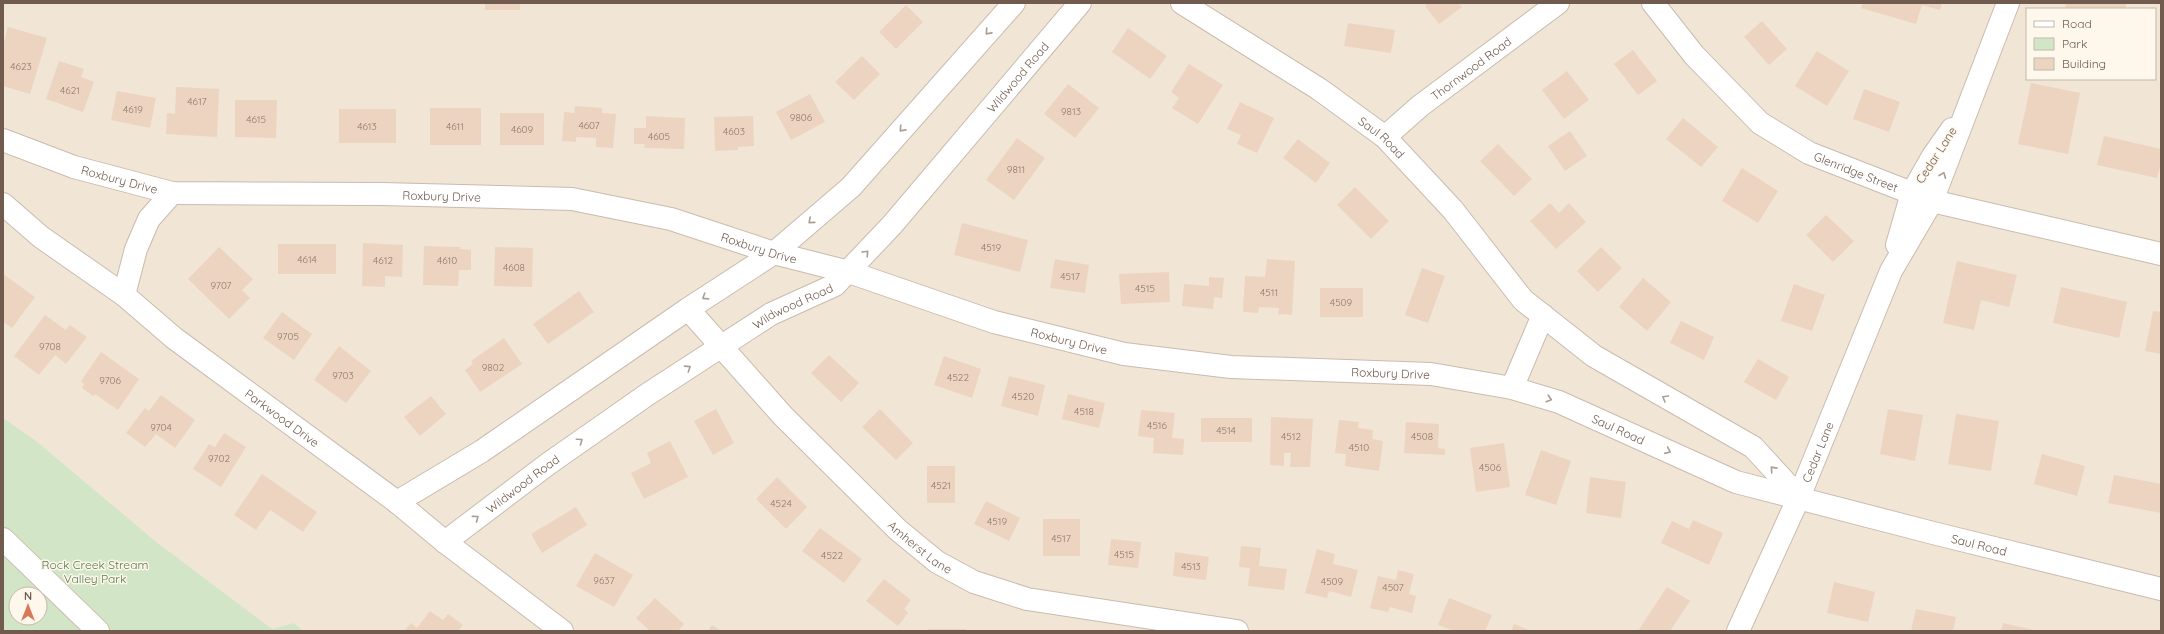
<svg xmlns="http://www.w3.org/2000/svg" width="2164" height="634" font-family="Quicksand,sans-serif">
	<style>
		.residential { fill: #f1e5d6; fill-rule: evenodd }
		.green { fill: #d2e6c7; fill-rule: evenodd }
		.building { fill: #ecd4c1 }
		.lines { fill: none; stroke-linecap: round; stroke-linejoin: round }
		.minor-casing { stroke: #cabbae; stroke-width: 24 }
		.tertiary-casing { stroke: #cabbae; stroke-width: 24 }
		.minor { stroke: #fff; stroke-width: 22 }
		.tertiary { stroke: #fff; stroke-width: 22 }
		.oneway { stroke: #a99d95 }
		.labels { text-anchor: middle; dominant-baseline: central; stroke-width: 3; stroke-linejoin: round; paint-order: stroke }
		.number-label { font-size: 10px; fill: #8f796b }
		.street-label { font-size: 12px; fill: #705b4e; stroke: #fdf7ec }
		.park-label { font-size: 12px; fill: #577a4a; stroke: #fdf7ec }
	</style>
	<rect width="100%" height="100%" fill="#faf3e7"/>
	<path class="residential" d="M 3,3 L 2161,3 L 2161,631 L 274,631 L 3,427 ZM 2027,9 L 2155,9 L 2155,79 L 2027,79 Z"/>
	<path class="green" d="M 3,418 L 36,441 L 155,541 L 272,629 L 294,623 L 303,631 L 3,631 ZM 16,594 L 40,594 L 40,618 L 16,618 Z"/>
	<path class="building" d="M 485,3 L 520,3 L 520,10 L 485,10 Z
		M 1428,3 L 1458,3 L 1462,7 L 1439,24 L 1425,6 Z
		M 1863,3 L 1942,3 L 1940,10 L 1922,5 L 1916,24 L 1861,8 Z
		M 2066,3 L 2127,3 L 2125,9 L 2065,9 Z
		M 906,5 L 923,22 L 896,49 L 879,32 Z
		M 1762,21 L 1787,49 L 1769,65 L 1744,37 Z
		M 1348,23 L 1395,30 L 1391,53 L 1344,46 Z
		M 8,27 L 47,38 L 30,94 L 3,86 L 3,46 Z
		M 1128,28 L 1167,56 L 1150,79 L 1112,52 Z
		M 1633,50 L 1657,81 L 1638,95 L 1614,64 Z
		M 1817,51 L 1849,71 L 1827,106 L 1795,86 Z
		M 862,56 L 880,74 L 854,100 L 835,82 Z
		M 59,61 L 84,69 L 81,77 L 94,82 L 83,112 L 46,99 Z
		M 1189,64 L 1223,85 L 1198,124 L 1172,108 L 1179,98 L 1171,92 Z
		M 1567,71 L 1589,100 L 1564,119 L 1542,90 Z
		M 2031,83 L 2080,93 L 2068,154 L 2018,144 Z
		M 1068,84 L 1099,108 L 1075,138 L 1044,114 Z
		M 176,87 L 219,89 L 217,137 L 166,134 L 167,113 L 175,114 Z
		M 1864,89 L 1900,102 L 1889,132 L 1853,119 Z
		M 117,91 L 156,98 L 150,128 L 111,120 Z
		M 810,94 L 825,122 L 791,140 L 776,112 Z
		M 235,100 L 277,100 L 276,138 L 235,137 Z
		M 1240,102 L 1274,118 L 1257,153 L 1237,144 L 1241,135 L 1227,129 Z
		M 575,106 L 602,108 L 602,113 L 616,114 L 613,148 L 596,147 L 596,138 L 576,137 L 576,142 L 562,141 L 564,112 L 574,113 Z
		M 430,108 L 481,108 L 481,145 L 430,145 Z
		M 339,109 L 396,109 L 396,143 L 339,143 Z
		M 500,113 L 544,113 L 544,145 L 500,145 Z
		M 646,116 L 685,118 L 684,149 L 644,148 L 645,144 L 634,144 L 634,128 L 646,128 Z
		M 753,116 L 754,146 L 738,147 L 738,150 L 715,151 L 714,117 Z
		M 1683,118 L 1718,147 L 1701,167 L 1666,139 Z
		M 1570,131 L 1587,156 L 1565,171 L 1548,146 Z
		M 2104,136 L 2161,149 L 2161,162 L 2157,178 L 2097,165 Z
		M 1017,138 L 1045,158 L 1014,200 L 986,180 Z
		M 1298,139 L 1330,163 L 1316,183 L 1283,158 Z
		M 1498,144 L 1532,179 L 1514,196 L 1480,161 Z
		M 1742,168 L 1778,191 L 1758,223 L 1722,201 Z
		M 1355,187 L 1389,221 L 1371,239 L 1337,205 Z
		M 1550,203 L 1559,213 L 1569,203 L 1586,222 L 1556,249 L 1530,221 Z
		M 1826,215 L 1854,241 L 1833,262 L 1806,235 Z
		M 962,223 L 1028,240 L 1020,272 L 954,255 Z
		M 363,243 L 403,245 L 402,277 L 385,276 L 385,287 L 362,286 Z
		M 278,244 L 336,244 L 336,274 L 278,274 Z
		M 424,246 L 460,247 L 460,249 L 471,250 L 471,270 L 459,270 L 458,286 L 423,285 Z
		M 219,247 L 253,279 L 242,290 L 250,298 L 229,319 L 188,279 Z
		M 495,247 L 533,248 L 532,287 L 494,286 Z
		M 1601,247 L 1622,268 L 1598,292 L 1577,271 Z
		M 1055,259 L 1089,265 L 1085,293 L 1050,288 Z
		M 1267,259 L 1295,261 L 1292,315 L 1278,314 L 1279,308 L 1259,307 L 1258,313 L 1243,312 L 1245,276 L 1265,277 Z
		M 1957,261 L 2017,275 L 2009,307 L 1981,300 L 1974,330 L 1943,323 Z
		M 1422,268 L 1445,276 L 1428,323 L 1405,315 Z
		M 1169,272 L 1170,302 L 1121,304 L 1119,274 Z
		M 3,274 L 35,297 L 12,328 L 3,322 Z
		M 1209,277 L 1224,278 L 1222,298 L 1214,297 L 1213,309 L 1182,306 L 1184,284 L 1209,286 Z
		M 1643,278 L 1671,302 L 1647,331 L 1619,307 Z
		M 1794,284 L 1825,295 L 1812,331 L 1781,321 Z
		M 2061,287 L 2127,302 L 2119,338 L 2053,323 Z
		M 1320,288 L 1363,288 L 1363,317 L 1320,317 Z
		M 579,291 L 594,312 L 548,344 L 533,324 Z
		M 2153,311 L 2161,312 L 2161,354 L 2145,351 Z
		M 282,312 L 312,334 L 294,360 L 263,338 Z
		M 45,315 L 66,330 L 70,325 L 87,337 L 66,364 L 55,355 L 39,375 L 14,356 Z
		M 1681,321 L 1714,337 L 1704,360 L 1670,343 Z
		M 504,338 L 522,364 L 480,392 L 465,370 L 473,364 L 471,361 Z
		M 339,346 L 371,371 L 346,403 L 314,380 Z
		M 101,352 L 139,379 L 118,410 L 95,394 L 93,396 L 82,388 L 84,384 L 81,381 Z
		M 829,355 L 859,383 L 841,402 L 811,373 Z
		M 944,356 L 981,369 L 972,398 L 934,385 Z
		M 1758,359 L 1789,377 L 1776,400 L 1744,382 Z
		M 1009,376 L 1045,385 L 1038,416 L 1001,406 Z
		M 1068,394 L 1105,403 L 1099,428 L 1062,419 Z
		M 161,395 L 195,420 L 175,448 L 156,434 L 145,447 L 126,433 L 145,408 L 149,411 Z
		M 431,396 L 446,414 L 420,436 L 404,417 Z
		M 716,409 L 734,443 L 713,455 L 694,421 Z
		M 880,409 L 913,443 L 896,460 L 862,427 Z
		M 1888,409 L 1923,415 L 1915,461 L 1880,454 Z
		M 1141,410 L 1175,413 L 1172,438 L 1184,439 L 1183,455 L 1153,453 L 1154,438 L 1138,436 Z
		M 1956,414 L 1999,421 L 1991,471 L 1948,464 Z
		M 1271,417 L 1313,419 L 1310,467 L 1290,467 L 1291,453 L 1284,453 L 1284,466 L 1270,465 Z
		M 1201,418 L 1252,418 L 1252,442 L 1201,442 Z
		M 1339,420 L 1359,422 L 1358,428 L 1373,430 L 1372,439 L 1383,441 L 1379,471 L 1345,466 L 1346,454 L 1335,453 Z
		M 1406,422 L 1439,424 L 1438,448 L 1445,449 L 1445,455 L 1404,453 Z
		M 224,433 L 246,447 L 221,487 L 193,469 L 209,444 L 215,447 Z
		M 670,441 L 688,477 L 644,499 L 631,473 L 651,463 L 647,453 Z
		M 1504,443 L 1510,487 L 1476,492 L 1470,448 Z
		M 1541,450 L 1571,461 L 1556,505 L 1525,495 Z
		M 2042,454 L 2085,466 L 2077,496 L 2034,484 Z
		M 927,466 L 955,466 L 955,503 L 927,503 Z
		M 262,474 L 317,512 L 303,532 L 270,510 L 256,530 L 234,515 Z
		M 2114,475 L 2161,484 L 2161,513 L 2108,503 Z
		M 777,477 L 807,507 L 786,529 L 756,499 Z
		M 1590,477 L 1626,482 L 1621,518 L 1586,513 Z
		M 986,501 L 1020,518 L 1009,541 L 974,524 Z
		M 576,507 L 587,525 L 542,553 L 531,534 Z
		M 1043,519 L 1080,519 L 1080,556 L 1043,556 Z
		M 1693,520 L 1723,533 L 1709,565 L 1661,543 L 1672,521 L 1689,529 Z
		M 820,528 L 862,559 L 844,583 L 802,551 Z
		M 1111,539 L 1141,542 L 1138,568 L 1108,565 Z
		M 1241,546 L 1261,548 L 1259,566 L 1287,569 L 1284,590 L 1248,586 L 1250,568 L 1239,567 Z
		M 1317,549 L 1335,554 L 1333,564 L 1358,570 L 1351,597 L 1329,591 L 1327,598 L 1305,593 Z
		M 1175,552 L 1209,557 L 1206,580 L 1173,576 Z
		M 595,553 L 633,575 L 614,607 L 576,586 Z
		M 1398,570 L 1414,574 L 1409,594 L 1416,596 L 1412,613 L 1390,607 L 1388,612 L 1370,608 L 1378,576 L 1396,580 Z
		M 884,579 L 911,600 L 904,609 L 908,613 L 898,626 L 866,601 Z
		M 1834,582 L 1875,592 L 1868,622 L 1827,613 Z
		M 1667,587 L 1690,601 L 1670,631 L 1638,631 Z
		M 655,598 L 684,624 L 678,631 L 650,631 L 636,618 Z
		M 1449,598 L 1492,615 L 1485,631 L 1454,631 L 1438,625 Z
		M 1916,609 L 1956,617 L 1953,631 L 1911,631 Z
		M 430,611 L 443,620 L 448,614 L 463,625 L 458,631 L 404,631 L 411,623 L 417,628 Z
		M 2003,623 L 2034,630 L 2033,631 L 2001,631 Z
		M 1514,624 L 1532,631 L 1511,631 Z
		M 712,625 L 721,631 L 708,631 Z
		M 928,629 L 966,629 L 966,631 L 928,631 Z"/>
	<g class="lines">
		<g class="minor-casing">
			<g id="minor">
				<path id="s1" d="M 1182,3 L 1319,89 L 1385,137 L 1453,210 L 1523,300 L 1594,356 L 1753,447 L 1799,497"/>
				<path id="s2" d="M 1653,3 L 1694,55 L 1760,123 L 1809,153 L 1932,201 L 2161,254"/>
				<path id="s3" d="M 1385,137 L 1420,106 L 1558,3"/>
				<path id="s4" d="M 3,140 L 74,167 L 172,193 L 382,194 L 572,199 L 671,219 L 774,253 L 849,272 L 994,322 L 1124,354 L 1231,367 L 1431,374 L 1512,388 L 1559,402 L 1736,482 L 1937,534 L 2161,589"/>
				<path id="s5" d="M 3,204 L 41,237 L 124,295 L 174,338 L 397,502 L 445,542 L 562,631"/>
				<path d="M 124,295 L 136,249 L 149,219 L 172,193"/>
				<path id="s6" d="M 688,309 L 783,416 L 898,530 L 937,562 L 974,582 L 1027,599 L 1237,631"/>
				<path d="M 1512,388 L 1543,315"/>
				<path d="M 397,502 L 482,451 L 688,309 L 774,253 L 851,187 L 1014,3"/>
				<path id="s7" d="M 445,542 L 548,464 L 648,394 L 771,314 L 835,285 L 892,225 L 1080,3"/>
			</g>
		</g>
		<g class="tertiary-casing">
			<g id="tertiary">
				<path d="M 1897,245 L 1912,193 L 1933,156 L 1952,129"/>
				<path d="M 3,539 L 98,631"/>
				<path id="s8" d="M 1738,631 L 1799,497 L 1891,271 L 1932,201 L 2008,3"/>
			</g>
		</g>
		<use href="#minor" class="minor"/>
		<use href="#tertiary" class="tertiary"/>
	</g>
	<defs><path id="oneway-chevron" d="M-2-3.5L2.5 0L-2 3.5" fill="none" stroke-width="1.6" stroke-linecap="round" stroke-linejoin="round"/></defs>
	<g class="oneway">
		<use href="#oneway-chevron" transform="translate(988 32) rotate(132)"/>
		<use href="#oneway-chevron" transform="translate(902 129) rotate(132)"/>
		<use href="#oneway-chevron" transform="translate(1943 175) rotate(-68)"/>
		<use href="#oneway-chevron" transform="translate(811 221) rotate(139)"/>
		<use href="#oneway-chevron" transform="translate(866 253) rotate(-47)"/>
		<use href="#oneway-chevron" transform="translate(705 297) rotate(147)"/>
		<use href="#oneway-chevron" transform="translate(688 368) rotate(-33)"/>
		<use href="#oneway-chevron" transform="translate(1665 398) rotate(-150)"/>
		<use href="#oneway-chevron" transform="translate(1549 399) rotate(17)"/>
		<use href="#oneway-chevron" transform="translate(580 441) rotate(-35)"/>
		<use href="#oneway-chevron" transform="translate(1668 451) rotate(24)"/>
		<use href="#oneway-chevron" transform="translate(1773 469) rotate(-132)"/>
		<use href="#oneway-chevron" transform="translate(476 518) rotate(-37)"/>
	</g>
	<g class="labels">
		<g class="number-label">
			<text x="21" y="66">4623</text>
			<text x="70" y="90">4621</text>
			<text x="197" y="101">4617</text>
			<text x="133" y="109">4619</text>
			<text x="1071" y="111">9813</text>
			<text x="801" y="117">9806</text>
			<text x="256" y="119">4615</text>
			<text x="589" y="125">4607</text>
			<text x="367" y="126">4613</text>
			<text x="455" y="126">4611</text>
			<text x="522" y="129">4609</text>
			<text x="734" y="131">4603</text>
			<text x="659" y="136">4605</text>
			<text x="1016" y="169">9811</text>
			<text x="991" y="247">4519</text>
			<text x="307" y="259">4614</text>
			<text x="383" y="260">4612</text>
			<text x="447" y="260">4610</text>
			<text x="514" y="267">4608</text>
			<text x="1070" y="276">4517</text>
			<text x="221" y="285">9707</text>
			<text x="1145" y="288">4515</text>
			<text x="1269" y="292">4511</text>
			<text x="1341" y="302">4509</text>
			<text x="288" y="336">9705</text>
			<text x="50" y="346">9708</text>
			<text x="493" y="367">9802</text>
			<text x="343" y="375">9703</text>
			<text x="958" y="377">4522</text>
			<text x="110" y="380">9706</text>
			<text x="1023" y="396">4520</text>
			<text x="1084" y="411">4518</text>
			<text x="1157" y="425">4516</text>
			<text x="161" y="427">9704</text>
			<text x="1226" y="430">4514</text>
			<text x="1291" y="436">4512</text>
			<text x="1422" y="436">4508</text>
			<text x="1359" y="447">4510</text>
			<text x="219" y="458">9702</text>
			<text x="1490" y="467">4506</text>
			<text x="941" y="485">4521</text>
			<text x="781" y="503">4524</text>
			<text x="997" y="521">4519</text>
			<text x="1061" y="538">4517</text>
			<text x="1124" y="554">4515</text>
			<text x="832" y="555">4522</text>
			<text x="1191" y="566">4513</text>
			<text x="604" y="580">9637</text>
			<text x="1332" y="581">4509</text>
			<text x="1393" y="587">4507</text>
		</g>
		<g class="street-label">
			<text stroke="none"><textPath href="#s3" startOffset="110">Thornwood Road</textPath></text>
			<text stroke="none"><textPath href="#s7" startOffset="745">Wildwood Road</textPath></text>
			<text stroke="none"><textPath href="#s1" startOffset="241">Saul Road</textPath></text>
			<text transform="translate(1936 155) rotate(-57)">Cedar Lane</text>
			<text stroke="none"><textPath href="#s2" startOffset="269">Glenridge Street</textPath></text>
			<text stroke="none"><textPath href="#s4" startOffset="123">Roxbury Drive</textPath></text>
			<text stroke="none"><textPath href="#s4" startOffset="447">Roxbury Drive</textPath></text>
			<text stroke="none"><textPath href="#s4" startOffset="771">Roxbury Drive</textPath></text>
			<text stroke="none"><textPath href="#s7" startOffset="421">Wildwood Road</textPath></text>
			<text stroke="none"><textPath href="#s4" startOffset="1095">Roxbury Drive</textPath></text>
			<text stroke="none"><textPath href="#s4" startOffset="1419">Roxbury Drive</textPath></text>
			<text stroke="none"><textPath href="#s5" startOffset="352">Parkwood Drive</textPath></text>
			<text stroke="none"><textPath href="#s4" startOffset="1656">Saul Road</textPath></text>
			<text stroke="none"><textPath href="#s8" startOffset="196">Cedar Lane</textPath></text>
			<text stroke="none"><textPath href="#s7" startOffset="97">Wildwood Road</textPath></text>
			<text stroke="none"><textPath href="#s6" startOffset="333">Amherst Lane</textPath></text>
			<text stroke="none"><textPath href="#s4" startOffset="2036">Saul Road</textPath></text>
		</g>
		<g class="park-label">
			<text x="95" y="564">Rock Creek Stream<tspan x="95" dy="14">Valley Park</tspan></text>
		</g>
	</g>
	<rect width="2164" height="634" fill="none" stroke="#705b4e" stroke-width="8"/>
	<rect x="2026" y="8" width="130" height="72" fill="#fdf7ec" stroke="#c5b9ad"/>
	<rect x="2034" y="21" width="20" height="6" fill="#ffffff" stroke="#c5b9ad"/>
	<text x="2062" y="28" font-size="12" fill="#705b4e">Road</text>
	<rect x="2034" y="38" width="20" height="12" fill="#d2e6c7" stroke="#c5b9ad"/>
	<text x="2062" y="48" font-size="12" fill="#705b4e">Park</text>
	<rect x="2034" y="58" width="20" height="12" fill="#ecd4c1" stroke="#c5b9ad"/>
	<text x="2062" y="68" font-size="12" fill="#705b4e">Building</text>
	<g transform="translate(28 606)"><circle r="19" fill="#fdf7ec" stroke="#c5b9ad"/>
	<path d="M0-3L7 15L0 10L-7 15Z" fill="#d67959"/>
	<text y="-6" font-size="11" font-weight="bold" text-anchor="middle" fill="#705b4e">N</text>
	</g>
</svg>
